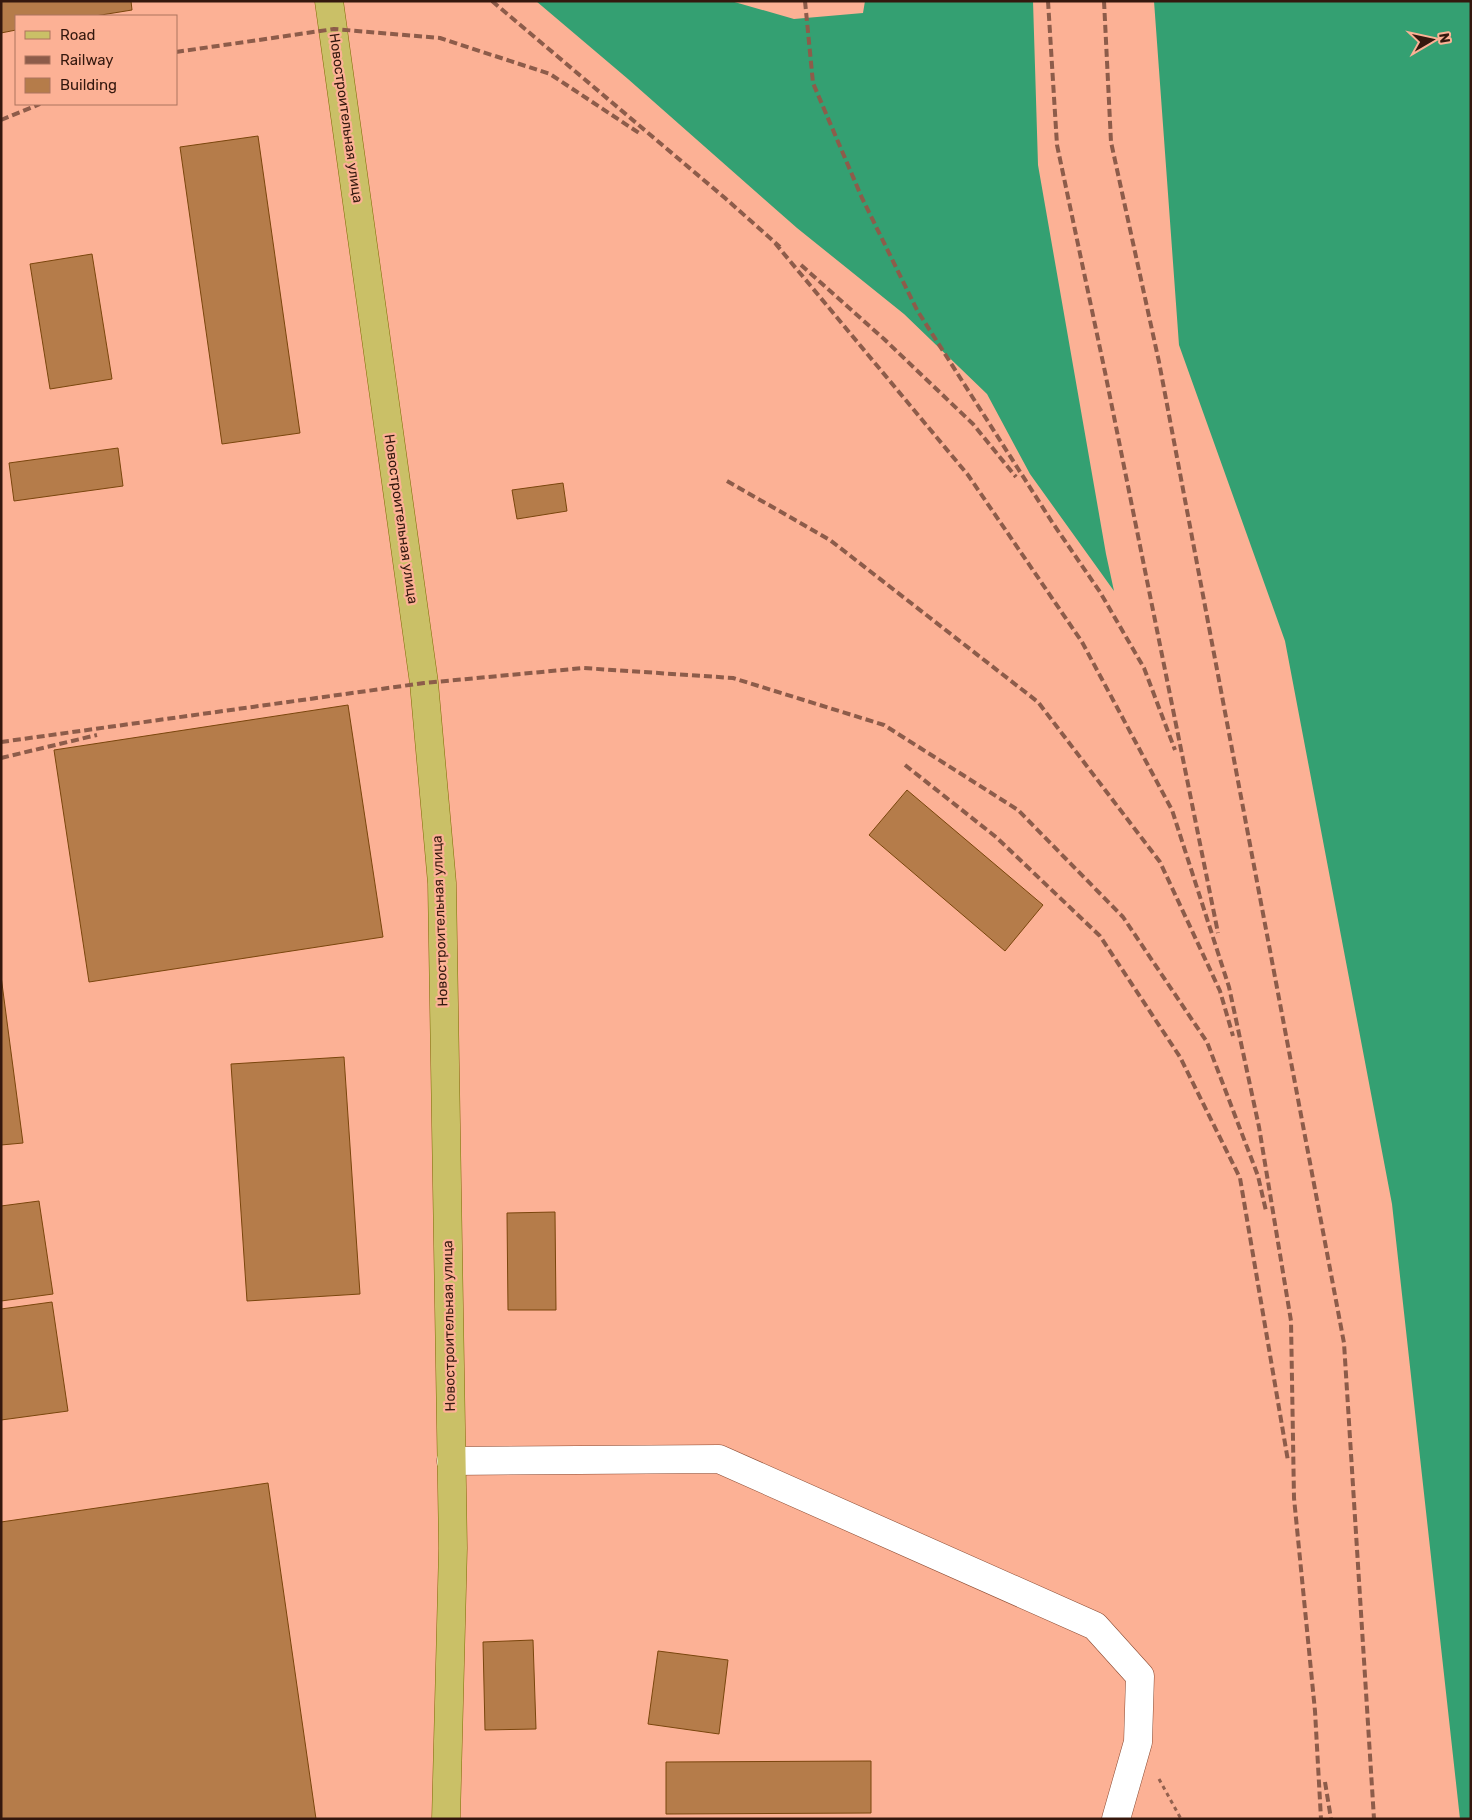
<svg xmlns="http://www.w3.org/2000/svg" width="1472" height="1820" font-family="Rubik,sans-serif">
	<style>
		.forest { fill: #34a072 }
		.building { fill: #b57c4a; stroke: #7a460d }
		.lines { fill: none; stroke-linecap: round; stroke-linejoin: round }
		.minor-casing { stroke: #8a4930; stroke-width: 29 }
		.major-casing { stroke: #7f6a06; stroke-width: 29 }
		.path { stroke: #93604e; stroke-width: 3; stroke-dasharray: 4 4; stroke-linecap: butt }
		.minor { stroke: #fff; stroke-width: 28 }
		.major { stroke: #cac067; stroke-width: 28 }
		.rail { stroke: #8d5c4a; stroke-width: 4; stroke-dasharray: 8 4; stroke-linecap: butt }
		.labels { text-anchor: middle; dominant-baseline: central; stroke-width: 4.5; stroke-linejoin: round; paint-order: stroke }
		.street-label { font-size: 14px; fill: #34180e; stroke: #fcb195 }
	</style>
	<rect width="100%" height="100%" fill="#fcb195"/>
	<path class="forest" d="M 536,1 L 731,1 L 794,19 L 863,13 L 865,1 L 1033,1 L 1038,165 L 1106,554 L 1114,591 L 1030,474 L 987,394 L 904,314 L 797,228 L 628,79 Z
		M 1154,1 L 1471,1 L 1471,1819 L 1460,1819 L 1392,1204 L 1285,641 L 1179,345 Z"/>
	<path class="building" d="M 1,1 L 131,1 L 132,10 L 95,16 L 16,16 L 16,30 L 1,33 Z
		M 258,136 L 300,433 L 222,444 L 180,147 Z
		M 92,254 L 112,379 L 50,389 L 30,264 Z
		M 118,448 L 123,486 L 14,501 L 9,463 Z
		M 563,483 L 567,511 L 517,519 L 512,490 Z
		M 348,705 L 383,937 L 89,982 L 54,750 Z
		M 907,790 L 1043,905 L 1005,951 L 869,835 Z
		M 1,976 L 23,1143 L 1,1145 Z
		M 344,1057 L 360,1294 L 247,1301 L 231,1064 Z
		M 39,1201 L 53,1294 L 1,1301 L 1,1206 Z
		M 555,1212 L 556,1310 L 508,1310 L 507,1213 Z
		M 52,1302 L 68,1411 L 1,1420 L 1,1309 Z
		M 268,1483 L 316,1819 L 1,1819 L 1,1522 Z
		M 533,1640 L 536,1729 L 485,1730 L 483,1642 Z
		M 658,1651 L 728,1660 L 719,1734 L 648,1724 Z
		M 871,1761 L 871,1813 L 666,1814 L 666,1762 Z"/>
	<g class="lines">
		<g class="minor-casing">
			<path id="minor" d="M 451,1461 L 719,1459 L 1095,1626 L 1140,1676 L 1138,1742 L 1116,1819"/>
		</g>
		<g class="major-casing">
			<path id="major" d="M 329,1 L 424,683 L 442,883 L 453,1548 L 446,1819"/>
		</g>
		<path class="path" d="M 1159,1779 L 1181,1819"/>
		<use href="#minor" class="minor"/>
		<use href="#major" class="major"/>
		<path class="rail" d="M 492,1 L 725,198 L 780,247
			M 805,1 L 813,83 L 862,198 L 917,310 L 1052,522 L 1100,592 L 1144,668 L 1175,750
			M 1048,1 L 1057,145 L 1105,372 L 1218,933
			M 1104,1 L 1111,142 L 1159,362 L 1344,1343 L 1374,1819
			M 176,52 L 334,29 L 440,38 L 550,74 L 639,133
			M 1,120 L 40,104
			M 775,243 L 968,475 L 1082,642 L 1172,810 L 1229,987 L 1259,1127 L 1291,1321 L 1294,1498 L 1315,1711 L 1321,1819
			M 801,265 L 884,339 L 973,424 L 1016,477
			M 727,481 L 830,540 L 1038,702 L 1160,862 L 1220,991 L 1233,1036
			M 1,742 L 424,683 L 583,668 L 733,678 L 884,725 L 1018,810 L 1123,917 L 1207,1042 L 1258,1176 L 1266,1211
			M 1,758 L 97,735
			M 905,765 L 996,837 L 1100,936 L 1180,1057 L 1240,1178 L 1288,1461
			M 1325,1782 L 1331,1819"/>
	</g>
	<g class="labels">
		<g class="street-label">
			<text transform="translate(346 118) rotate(82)">Новостроительная улица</text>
			<text transform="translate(401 519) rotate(82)">Новостроительная улица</text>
			<text transform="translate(440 921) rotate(-92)">Новостроительная улица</text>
			<text transform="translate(449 1326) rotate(-91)">Новостроительная улица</text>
		</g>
	</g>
	<rect width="1472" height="1820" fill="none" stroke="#34180e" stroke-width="5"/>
	<rect x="15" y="15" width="162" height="90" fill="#fcb195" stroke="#ac745f"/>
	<rect x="25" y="31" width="25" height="8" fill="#cac067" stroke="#ac745f"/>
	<text x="60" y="40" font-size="15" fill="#34180e">Road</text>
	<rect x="25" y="56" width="25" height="8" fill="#8d5c4a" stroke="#ac745f"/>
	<text x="60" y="65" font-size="15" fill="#34180e">Railway</text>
	<rect x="25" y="78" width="25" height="15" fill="#b57c4a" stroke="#ac745f"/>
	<text x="60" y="90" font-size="15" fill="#34180e">Building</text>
	<g transform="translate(1432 40) rotate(81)" stroke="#fcb195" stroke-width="4" paint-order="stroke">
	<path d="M0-4L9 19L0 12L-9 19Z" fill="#34180e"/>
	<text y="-8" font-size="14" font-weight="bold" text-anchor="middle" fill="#34180e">N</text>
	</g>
</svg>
